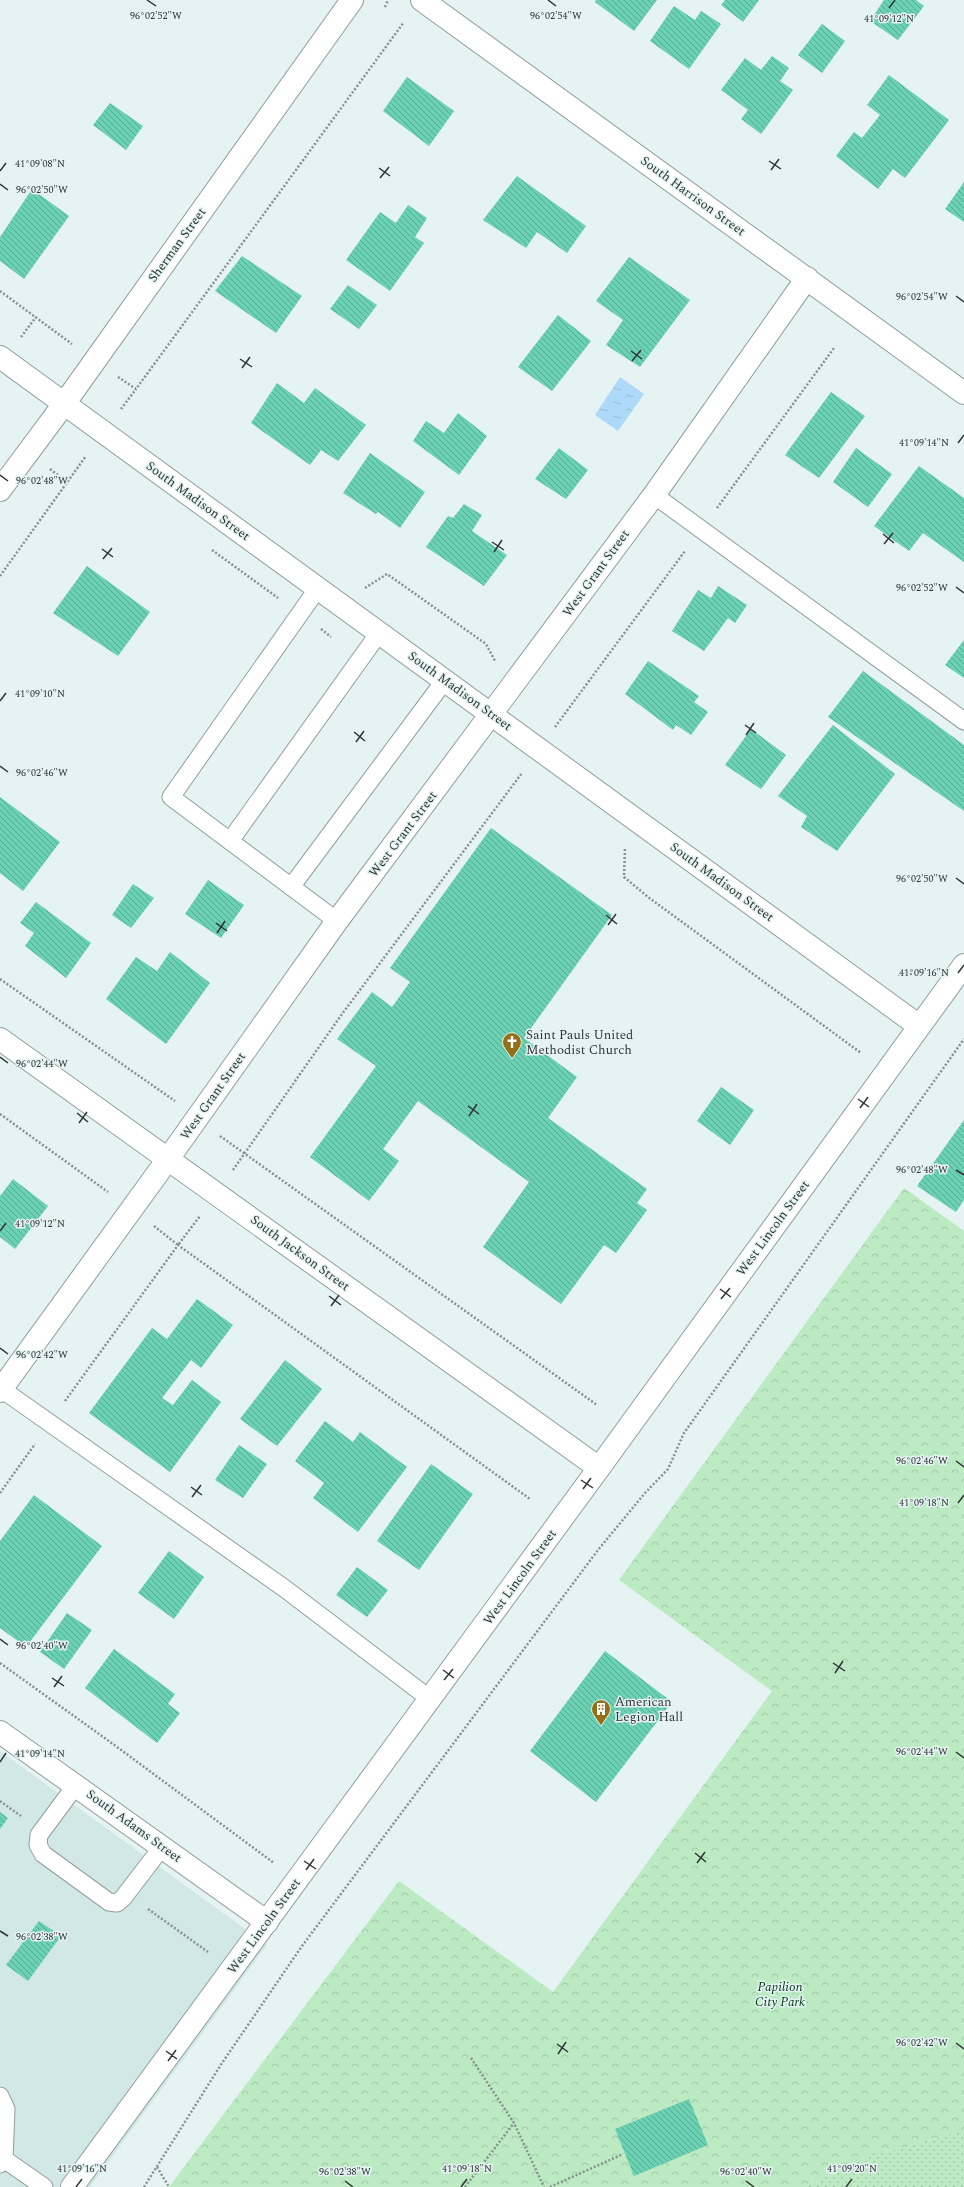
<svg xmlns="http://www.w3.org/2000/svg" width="964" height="2187" font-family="Spectral,serif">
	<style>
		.built { fill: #d1e8e7 }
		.grass { fill: url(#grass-dots) }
		.park { fill: url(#park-crowns) }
		.water { fill: url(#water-ripples) }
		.building { fill: url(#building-back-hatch) }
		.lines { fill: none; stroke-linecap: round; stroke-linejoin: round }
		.lane-casing { stroke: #919e9d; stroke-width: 19 }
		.street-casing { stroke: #919e9d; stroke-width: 24 }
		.secondary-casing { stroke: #919e9d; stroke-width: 24 }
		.path { stroke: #889191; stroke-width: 2.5; stroke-dasharray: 2 2; stroke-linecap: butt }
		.lane { stroke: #fff; stroke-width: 17 }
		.street { stroke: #fff; stroke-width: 22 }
		.secondary { stroke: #fff; stroke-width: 22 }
		.ticks { fill: none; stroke: #303535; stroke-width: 1.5 }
		.labels { text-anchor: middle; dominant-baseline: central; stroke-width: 3; stroke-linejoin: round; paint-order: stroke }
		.street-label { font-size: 13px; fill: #303535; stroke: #e5f3f2 }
		.poi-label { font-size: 13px; fill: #303535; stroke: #e5f3f2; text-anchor: start }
		.park-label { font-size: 13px; font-style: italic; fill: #013916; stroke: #e5f3f2 }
		.ticks-label { font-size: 10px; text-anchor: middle; fill: #303535; stroke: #e5f3f2; stroke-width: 3; stroke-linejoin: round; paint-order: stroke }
	</style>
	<defs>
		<pattern id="grass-dots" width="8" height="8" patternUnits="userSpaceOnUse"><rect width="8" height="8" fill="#bbeac3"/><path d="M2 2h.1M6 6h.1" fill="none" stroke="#a1c9a8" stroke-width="1.8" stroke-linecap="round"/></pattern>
		<pattern id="park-crowns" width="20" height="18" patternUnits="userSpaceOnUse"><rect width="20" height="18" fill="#bbeac3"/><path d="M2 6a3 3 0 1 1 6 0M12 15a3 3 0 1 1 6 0" fill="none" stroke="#a1c9a8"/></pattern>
		<pattern id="water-ripples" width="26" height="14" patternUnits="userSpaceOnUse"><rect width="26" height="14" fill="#aedaf9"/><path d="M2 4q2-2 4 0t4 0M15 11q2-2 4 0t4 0" fill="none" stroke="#96bcd6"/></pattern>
		<pattern id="building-back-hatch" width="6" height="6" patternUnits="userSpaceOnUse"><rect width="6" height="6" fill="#6bd1b3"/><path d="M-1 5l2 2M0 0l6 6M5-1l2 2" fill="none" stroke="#58aa92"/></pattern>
	</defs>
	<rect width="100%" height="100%" fill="#e5f3f2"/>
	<path class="built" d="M 0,1751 L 267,1945 L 90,2187 L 0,2187 Z"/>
	<path class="grass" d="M 964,2130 L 964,2187 L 805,2187 L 867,2157 Z"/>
	<path class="park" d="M 904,1188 L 964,1231 L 964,2130 L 867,2157 L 805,2187 L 169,2187 L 399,1881 L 553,1992 L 772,1691 L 619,1580 Z"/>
	<path class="water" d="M 620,377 L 644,394 L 618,431 L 595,415 Z"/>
	<path class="building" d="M 596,0 L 657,0 L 634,31 L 595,2 Z
		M 725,0 L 759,0 L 743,22 L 721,5 Z
		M 884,0 L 916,0 L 924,6 L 898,40 L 870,21 Z
		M 674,6 L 695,20 L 701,11 L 721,24 L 689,69 L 650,41 Z
		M 822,24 L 845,41 L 822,73 L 798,55 Z
		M 772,56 L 789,68 L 780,81 L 793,90 L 761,134 L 741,119 L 748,110 L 721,90 L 745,58 L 761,70 Z
		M 889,75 L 949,120 L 905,178 L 893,169 L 878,189 L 836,156 L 854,132 L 862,138 L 880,115 L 867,105 Z
		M 407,77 L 454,111 L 429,146 L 383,111 Z
		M 110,103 L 143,126 L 126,150 L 93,125 Z
		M 517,176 L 586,226 L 567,253 L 537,232 L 526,248 L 483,220 Z
		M 964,182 L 964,222 L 945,209 Z
		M 32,189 L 69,216 L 24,279 L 0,261 L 0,237 Z
		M 408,205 L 427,218 L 415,237 L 424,243 L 390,291 L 346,260 L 380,212 L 396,223 Z
		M 242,256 L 302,296 L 276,333 L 215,291 Z
		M 629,257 L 690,300 L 640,367 L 606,345 L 623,320 L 596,301 Z
		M 348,285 L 377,305 L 359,329 L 330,309 Z
		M 558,315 L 591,341 L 552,391 L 518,367 Z
		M 277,383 L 304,403 L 315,388 L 366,425 L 338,461 L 321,450 L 310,465 L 251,423 Z
		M 831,392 L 865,416 L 819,478 L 785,455 Z
		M 458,413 L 487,436 L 459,475 L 413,441 L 426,421 L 444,433 Z
		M 559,448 L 588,470 L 566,499 L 535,479 Z
		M 856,448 L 892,474 L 868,507 L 833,482 Z
		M 370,453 L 425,492 L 400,528 L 378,512 L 376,514 L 343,493 Z
		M 919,466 L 964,498 L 964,562 L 923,533 L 909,551 L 874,526 Z
		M 464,504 L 482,515 L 472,531 L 507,555 L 484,586 L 426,547 L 448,516 L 453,518 Z
		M 87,566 L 150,612 L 118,656 L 53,613 Z
		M 718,586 L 747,605 L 735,623 L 728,618 L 704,651 L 672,631 L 698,590 L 711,598 Z
		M 964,640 L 964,678 L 945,665 Z
		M 648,661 L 699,696 L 694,702 L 708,712 L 691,735 L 676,725 L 673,730 L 625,694 Z
		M 863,671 L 964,745 L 964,811 L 828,717 Z
		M 833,725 L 895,774 L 837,851 L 801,827 L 807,816 L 778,796 Z
		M 751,729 L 786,755 L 761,789 L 725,765 Z
		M 0,797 L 60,842 L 23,891 L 0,873 Z
		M 491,828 L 612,915 L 524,1038 L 577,1077 L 548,1118 L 647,1189 L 637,1203 L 647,1210 L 616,1253 L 604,1245 L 561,1304 L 483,1247 L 529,1182 L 418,1101 L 383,1149 L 399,1161 L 369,1201 L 310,1157 L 376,1066 L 337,1039 L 372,992 L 392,1007 L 410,982 L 390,968 Z
		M 208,880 L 244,905 L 221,938 L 185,914 Z
		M 133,884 L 154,898 L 131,928 L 112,915 Z
		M 36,902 L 91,943 L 66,978 L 25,946 L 34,933 L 20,923 Z
		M 170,952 L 210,983 L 166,1044 L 106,999 L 136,957 L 157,971 Z
		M 721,1087 L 754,1110 L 730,1145 L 697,1121 Z
		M 964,1120 L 964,1200 L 956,1212 L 917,1186 Z
		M 13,1179 L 48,1206 L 15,1249 L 0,1237 L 0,1196 Z
		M 197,1299 L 233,1325 L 201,1368 L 191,1360 L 162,1398 L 173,1405 L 192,1380 L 221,1402 L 170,1472 L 89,1413 L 152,1328 L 167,1339 Z
		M 285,1360 L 322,1389 L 277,1446 L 240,1419 Z
		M 325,1421 L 353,1442 L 360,1432 L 407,1467 L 358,1532 L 313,1498 L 324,1483 L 295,1461 Z
		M 239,1445 L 267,1464 L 243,1498 L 215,1480 Z
		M 431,1464 L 473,1494 L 419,1570 L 377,1541 Z
		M 34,1495 L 102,1546 L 26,1647 L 0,1628 L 0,1541 Z
		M 169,1551 L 204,1577 L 174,1619 L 138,1593 Z
		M 357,1567 L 388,1590 L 367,1617 L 336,1595 Z
		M 67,1613 L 92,1630 L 64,1669 L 40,1652 Z
		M 114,1649 L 175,1694 L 168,1704 L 180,1713 L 157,1743 L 85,1688 Z
		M 605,1651 L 672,1702 L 596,1802 L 530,1751 Z
		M 0,1812 L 8,1818 L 0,1829 Z
		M 39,1921 L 61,1936 L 28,1981 L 6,1965 Z
		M 689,2099 L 708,2145 L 634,2176 L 615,2129 Z"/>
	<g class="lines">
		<g class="lane-casing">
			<path id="lane" d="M 654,495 L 964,721
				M 318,588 L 171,797 L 337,921
				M 230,841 L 379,633
				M 291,887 L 445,680
				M 0,1388 L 284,1588 L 430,1699
				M 76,1785 L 39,1835 L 38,1845 L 43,1854 L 109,1902 L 117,1903 L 123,1898 L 162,1847
				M 0,2096 L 6,2109 L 4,2159
				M 0,2164 L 4,2159 L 44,2187"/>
		</g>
		<g class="street-casing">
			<path id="street" d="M 422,0 L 964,393
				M 0,357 L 919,1026
				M 0,490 L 64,404 L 352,0
				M 0,1039 L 599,1468
				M 0,1391 L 168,1159 L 337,921 L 654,495 L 807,278
				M 0,1732 L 267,1922"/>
		</g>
		<g class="secondary-casing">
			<path id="secondary" d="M 72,2187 L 599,1468 L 964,965"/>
		</g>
		<path class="path" d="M 385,7 L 388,0
			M 0,291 L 72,344
			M 21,337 L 36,317
			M 118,377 L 136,389 L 404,22
			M 121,409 L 136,389
			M 50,469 L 67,482
			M 717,508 L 834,348
			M 212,550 L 278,598
			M 0,576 L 86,456
			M 365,588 L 387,574 L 486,644 L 495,661
			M 321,629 L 331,637
			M 555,727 L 685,551
			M 625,849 L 624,877 L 648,897 L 861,1053
			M 898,975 L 920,973
			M 0,979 L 175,1101
			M 0,1114 L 108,1192
			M 220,1136 L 597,1405
			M 233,1170 L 342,1014 L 522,773
			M 154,1226 L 178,1245 L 200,1216
			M 65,1401 L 178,1245 L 530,1499
			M 0,1493 L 35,1444
			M 0,1663 L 113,1744 L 274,1863
			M 0,1801 L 21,1816
			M 148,1909 L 208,1952
			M 471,2058 L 514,2123 L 544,2187
			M 157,2167 L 169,2187
			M 144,2187 L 222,2063 L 302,1946 L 598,1550 L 645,1493 L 668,1469 L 684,1433 L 964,1039
			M 465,2187 L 514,2123
			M 550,2187 L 623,2154"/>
		<use href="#lane" class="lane"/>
		<use href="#street" class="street"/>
		<use href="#secondary" class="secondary"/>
	</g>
	<path class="ticks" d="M 147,0 L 156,6M 548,0 L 556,6M 889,8 L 895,0M 769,161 L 781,169M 379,168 L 390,176M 771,170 L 779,159M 0,171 L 6,163M 380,178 L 389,167M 0,184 L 8,190M 956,296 L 964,302M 631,351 L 642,359M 240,359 L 252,367M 632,361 L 641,350M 242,368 L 250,357M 958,443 L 964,435M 0,475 L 8,481M 883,534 L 894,543M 492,542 L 504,550M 884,544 L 893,533M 102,549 L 113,557M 494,552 L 502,540M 103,559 L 112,548M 956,587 L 964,593M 0,701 L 6,693M 745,725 L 756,733M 354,732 L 365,741M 746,735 L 754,723M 356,742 L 364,731M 0,766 L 8,772M 956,878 L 964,884M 606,915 L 617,924M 216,923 L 227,931M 608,925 L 616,914M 217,933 L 225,921M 958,973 L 964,965M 0,1057 L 8,1063M 858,1099 L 869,1107M 468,1106 L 479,1114M 860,1108 L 868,1097M 77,1113 L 88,1122M 469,1116 L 477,1104M 79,1123 L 87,1112M 956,1170 L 964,1175M 0,1231 L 6,1223M 720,1289 L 731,1297M 329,1296 L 341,1305M 721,1299 L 730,1288M 331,1306 L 339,1295M 0,1348 L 8,1354M 956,1461 L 964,1467M 581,1480 L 593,1488M 191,1487 L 202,1495M 583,1489 L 591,1478M 192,1497 L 201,1485M 958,1503 L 964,1495M 0,1639 L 8,1645M 833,1663 L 845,1671M 443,1670 L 454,1678M 835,1673 L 843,1661M 52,1678 L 64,1686M 444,1680 L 453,1669M 54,1687 L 62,1676M 956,1752 L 964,1758M 0,1762 L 6,1753M 695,1853 L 706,1862M 304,1861 L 316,1869M 697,1863 L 705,1852M 306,1870 L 314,1859M 0,1931 L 8,1936M 956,2043 L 964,2049M 557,2044 L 568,2052M 166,2051 L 177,2059M 558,2054 L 566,2042M 168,2061 L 176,2050M 345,2181 L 353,2187M 746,2181 L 754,2187M 76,2187 L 82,2179M 461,2187 L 467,2179M 846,2187 L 852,2179"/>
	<defs>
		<g id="church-pin" transform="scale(1)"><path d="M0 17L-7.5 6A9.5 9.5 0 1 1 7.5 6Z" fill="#946f18" stroke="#e5f3f2"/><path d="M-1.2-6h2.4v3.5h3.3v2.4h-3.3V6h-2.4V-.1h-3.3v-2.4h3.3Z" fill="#fff"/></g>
		<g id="building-pin" transform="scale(1)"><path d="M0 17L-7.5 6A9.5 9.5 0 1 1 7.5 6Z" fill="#946f18" stroke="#e5f3f2"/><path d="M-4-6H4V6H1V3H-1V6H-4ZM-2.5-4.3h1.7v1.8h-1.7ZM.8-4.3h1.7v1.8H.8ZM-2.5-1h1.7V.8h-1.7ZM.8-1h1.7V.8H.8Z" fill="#fff"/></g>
	</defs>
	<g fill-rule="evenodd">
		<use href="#church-pin" x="512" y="1042"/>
		<use href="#building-pin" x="601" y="1709"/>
	</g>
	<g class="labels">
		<g class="street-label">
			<text transform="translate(693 196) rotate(36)">South Harrison Street</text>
			<text transform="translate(177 245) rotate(-54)">Sherman Street</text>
			<text transform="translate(198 501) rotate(36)">South Madison Street</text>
			<text transform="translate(596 573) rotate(-54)">West Grant Street</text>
			<text transform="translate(460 691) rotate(36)">South Madison Street</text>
			<text transform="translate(403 834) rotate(-53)">West Grant Street</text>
			<text transform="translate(722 882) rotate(36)">South Madison Street</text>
			<text transform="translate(213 1096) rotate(-55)">West Grant Street</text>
			<text transform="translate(773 1228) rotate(-54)">West Lincoln Street</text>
			<text transform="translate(300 1253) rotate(36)">South Jackson Street</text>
			<text transform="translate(520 1577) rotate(-54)">West Lincoln Street</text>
			<text transform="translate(134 1826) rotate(36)">South Adams Street</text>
			<text transform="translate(264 1926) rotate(-54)">West Lincoln Street</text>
		</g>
		<g class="poi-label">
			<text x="526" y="1035">Saint Pauls United<tspan x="526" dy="15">Methodist Church</tspan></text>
			<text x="615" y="1702">American<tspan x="615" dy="15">Legion Hall</tspan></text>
		</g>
		<g class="park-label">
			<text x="780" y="1987">Papilion<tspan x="780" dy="15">City Park</tspan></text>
		</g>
	</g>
	<g class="ticks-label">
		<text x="156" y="19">96°02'52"W</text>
		<text x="556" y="19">96°02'54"W</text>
		<text x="889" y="22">41°09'12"N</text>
		<text x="40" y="167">41°09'08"N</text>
		<text x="42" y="193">96°02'50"W</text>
		<text x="922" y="300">96°02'54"W</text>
		<text x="924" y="446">41°09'14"N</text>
		<text x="42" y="484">96°02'48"W</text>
		<text x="922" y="591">96°02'52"W</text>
		<text x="40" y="697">41°09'10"N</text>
		<text x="42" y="776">96°02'46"W</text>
		<text x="922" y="882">96°02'50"W</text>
		<text x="924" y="976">41°09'16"N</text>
		<text x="42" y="1067">96°02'44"W</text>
		<text x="922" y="1173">96°02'48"W</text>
		<text x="40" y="1227">41°09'12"N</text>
		<text x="42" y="1358">96°02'42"W</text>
		<text x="922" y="1464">96°02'46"W</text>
		<text x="924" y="1506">41°09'18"N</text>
		<text x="42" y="1649">96°02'40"W</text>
		<text x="922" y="1755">96°02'44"W</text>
		<text x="40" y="1757">41°09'14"N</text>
		<text x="42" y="1940">96°02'38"W</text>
		<text x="922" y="2046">96°02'42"W</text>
		<text x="82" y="2172">41°09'16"N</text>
		<text x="467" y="2172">41°09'18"N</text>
		<text x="852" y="2172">41°09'20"N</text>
		<text x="345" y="2175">96°02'38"W</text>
		<text x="746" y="2175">96°02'40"W</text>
	</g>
</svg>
